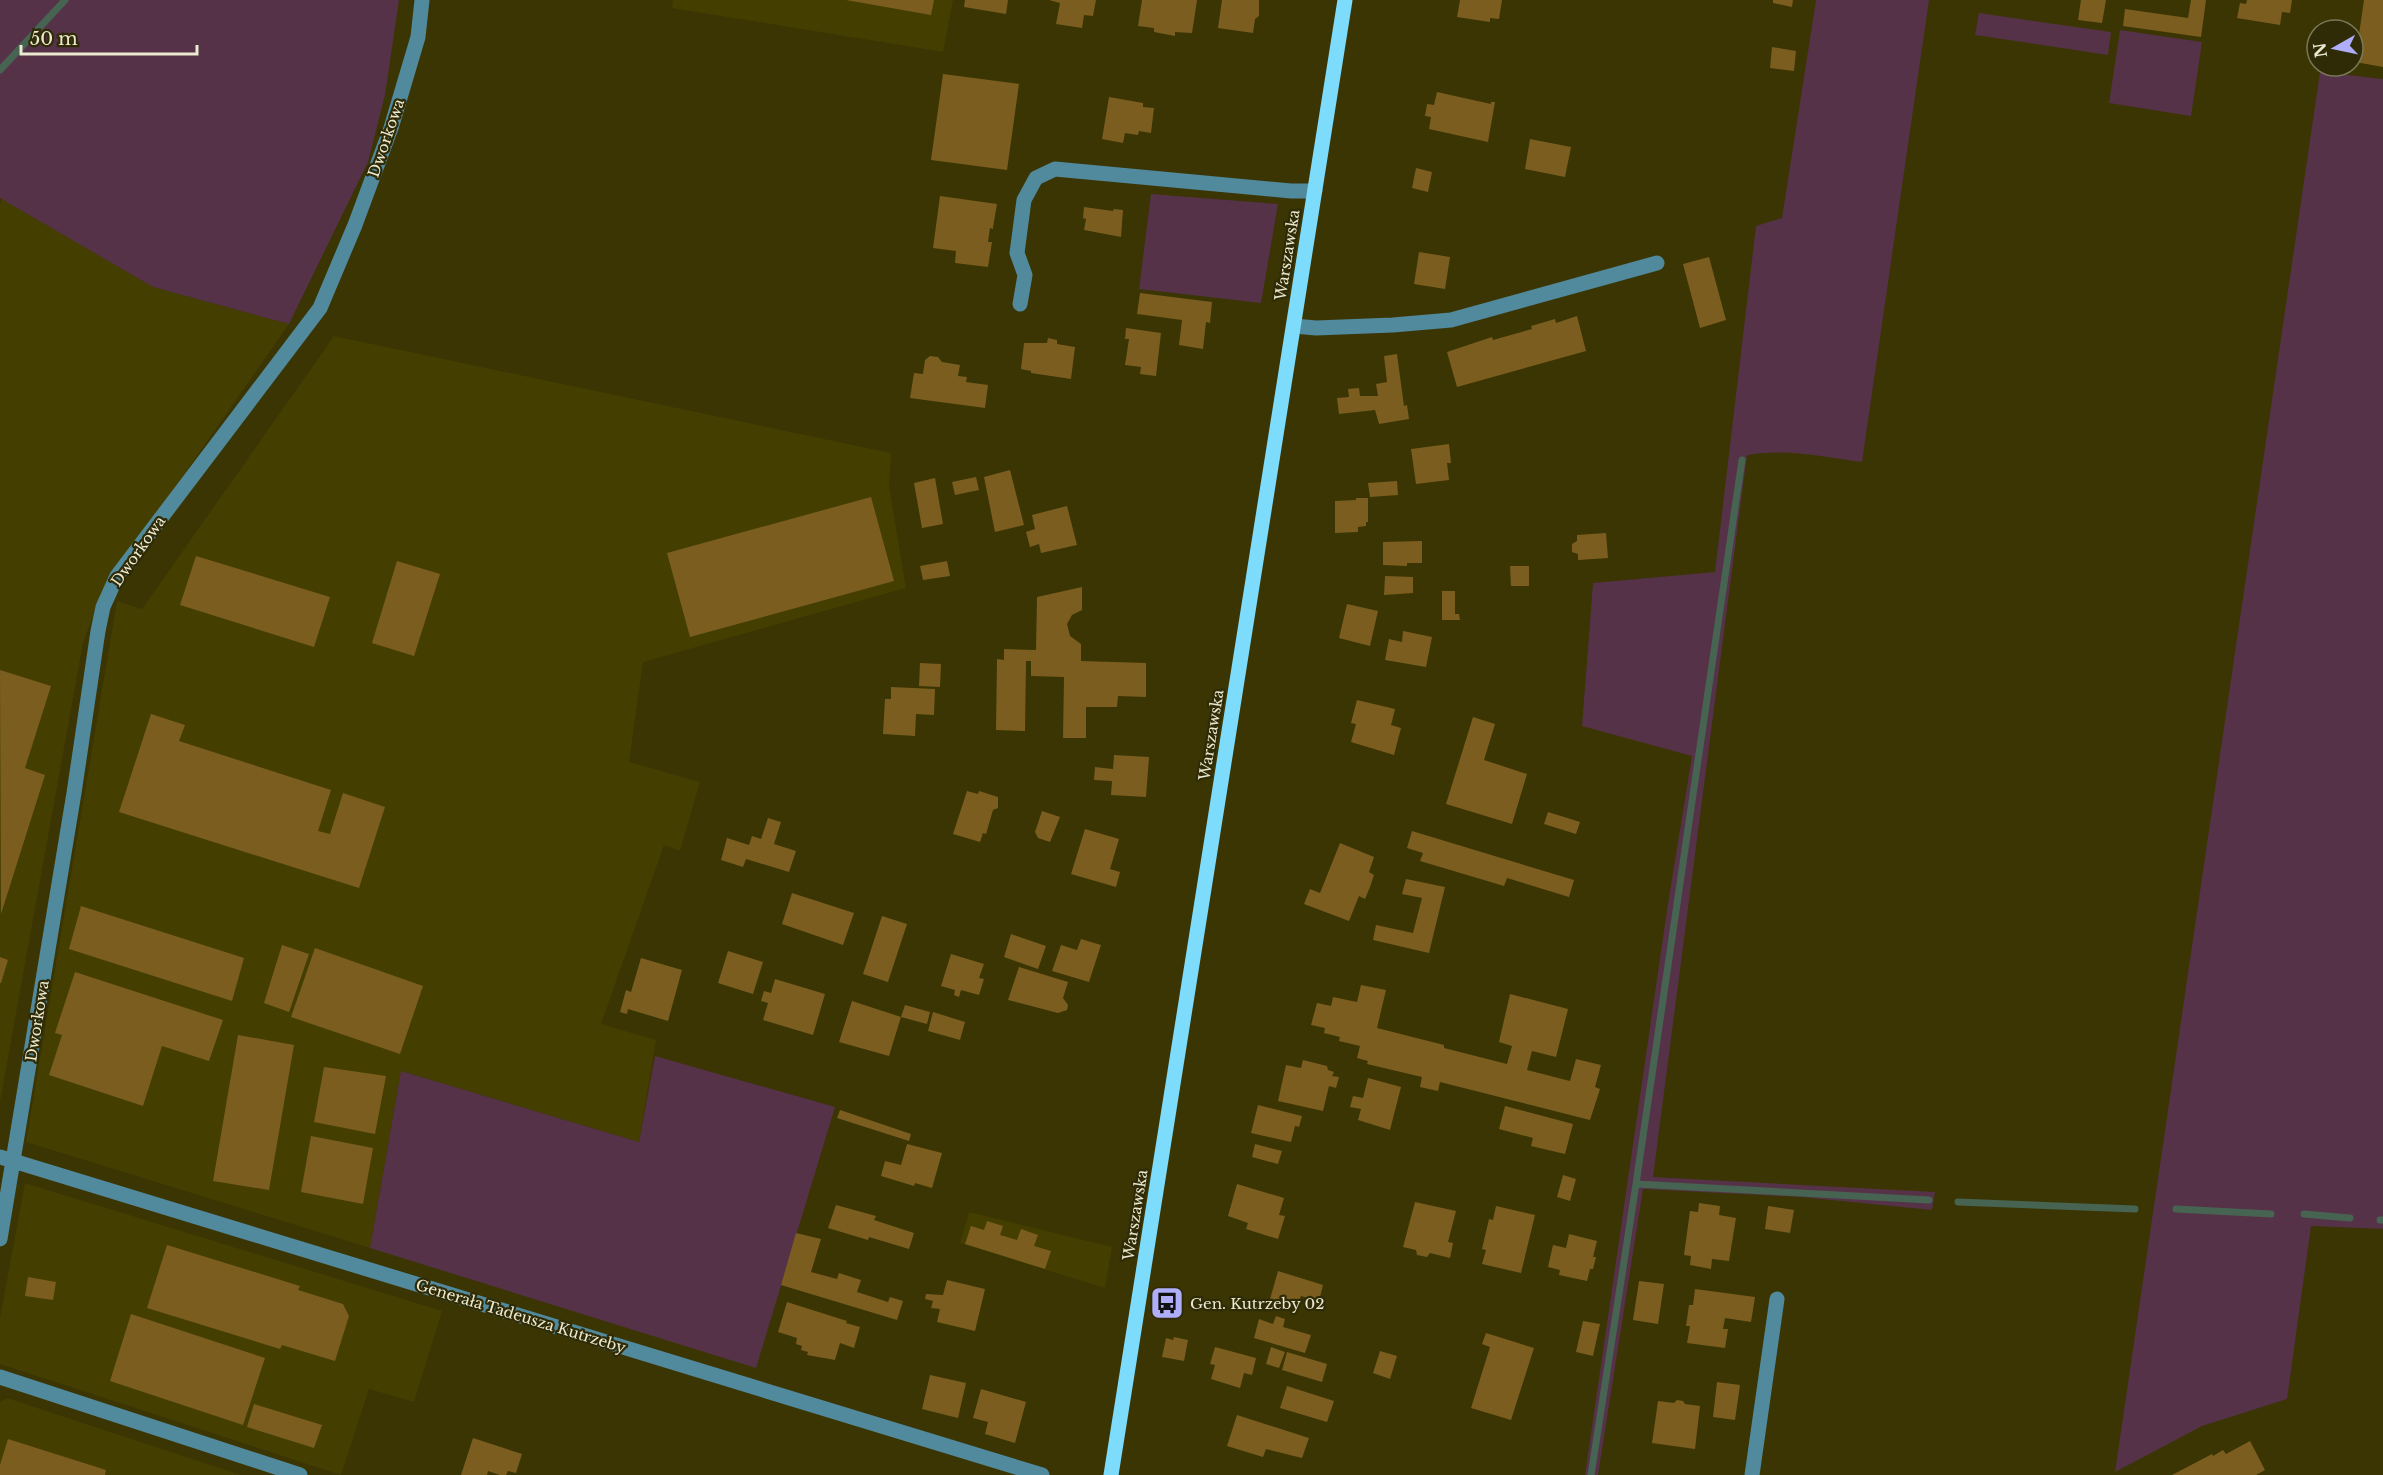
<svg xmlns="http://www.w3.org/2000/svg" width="2383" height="1475" font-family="'Libre Baskerville',serif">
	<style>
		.built { fill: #443e00 }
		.green { fill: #553247 }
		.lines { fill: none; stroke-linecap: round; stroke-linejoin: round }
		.stream { stroke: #476351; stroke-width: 7 }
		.building { fill: #7b5e1f }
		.minor { stroke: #51899d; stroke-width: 15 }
		.major { stroke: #7ddbfc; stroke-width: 15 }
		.labels { text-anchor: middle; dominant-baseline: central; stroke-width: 4.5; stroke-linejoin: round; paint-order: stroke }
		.street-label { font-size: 15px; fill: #ebe9d0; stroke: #2f2b07 }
		.poi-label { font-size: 15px; fill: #ebe9d0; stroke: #2f2b07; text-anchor: start }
	</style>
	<rect width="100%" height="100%" fill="#3a3503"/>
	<path class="built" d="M 673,0 L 953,0 L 943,52 L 672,8 Z
		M 2,198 L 153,287 L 289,324 L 102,592 L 83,643 L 0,1102 L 0,205 Z
		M 334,336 L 891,453 L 889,487 L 906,588 L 643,662 L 629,762 L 700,782 L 680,851 L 664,845 L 601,1024 L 656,1040 L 639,1142 L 401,1071 L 370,1248 L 26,1142 L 117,601 L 142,609 Z
		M 25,1183 L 442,1311 L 414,1402 L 369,1389 L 341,1475 L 0,1364 L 0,1318 Z
		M 969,1212 L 1112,1247 L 1105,1288 L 960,1243 Z
		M 7,1398 L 241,1475 L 0,1475 L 0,1402 Z"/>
	<path class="green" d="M 0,0 L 399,0 L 385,95 L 368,162 L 289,324 L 153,287 L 0,198 Z
		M 1816,0 L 1929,0 L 1862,462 C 1824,457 1785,448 1747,455 L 1653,1177 L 1935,1192 L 1932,1210 L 1801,1197 L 1643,1189 L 1598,1475 L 1585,1475 L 1667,910 L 1692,756 L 1582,726 L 1593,583 L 1715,572 L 1756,226 L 1782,218 Z
		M 1979,13 L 2111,32 L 2108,55 L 1975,35 Z
		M 2120,30 L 2202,42 L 2191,116 L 2109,103 Z
		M 2320,72 L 2383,79 L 2383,1229 L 2311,1226 L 2287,1399 L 2202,1426 L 2115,1472 Z
		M 1151,194 L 1278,204 L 1261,303 L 1139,289 Z
		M 655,1056 L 835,1107 L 756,1368 L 370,1248 L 401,1071 L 639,1142 Z"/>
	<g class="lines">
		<path class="stream" d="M 0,70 L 65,0
			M 1636,1184 L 1929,1200
			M 1958,1202 L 2135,1209
			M 2176,1209 L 2271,1214
			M 2304,1214 L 2350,1218
			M 2380,1220 L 2383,1220
			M 1591,1475 L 1636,1184 L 1742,460"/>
	</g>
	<path class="building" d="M 846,0 L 934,0 L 931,15 Z
		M 965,0 L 1008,0 L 1006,14 L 964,7 Z
		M 1049,0 L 1096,0 L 1093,16 L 1084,15 L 1082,28 L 1056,24 L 1060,3 Z
		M 1142,0 L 1197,0 L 1192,33 L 1175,32 L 1175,36 L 1154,32 L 1154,28 L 1138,26 Z
		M 1222,0 L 1259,0 L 1259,16 L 1255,19 L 1253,33 L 1218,28 Z
		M 1460,0 L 1502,0 L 1499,19 L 1490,18 L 1490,22 L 1457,17 Z
		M 1773,0 L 1793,0 L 1792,7 L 1773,3 Z
		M 2081,0 L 2106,0 L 2102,23 L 2078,20 Z
		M 2191,0 L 2206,0 L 2201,37 L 2123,26 L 2125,9 L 2188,18 Z
		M 2247,0 L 2292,0 L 2290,13 L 2282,12 L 2280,25 L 2237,18 L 2240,3 L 2246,4 Z
		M 2364,0 L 2383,0 L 2383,67 L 2355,62 Z
		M 1772,47 L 1796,51 L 1794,71 L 1770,68 Z
		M 943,74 L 1019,84 L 1007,170 L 931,160 Z
		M 1437,92 L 1491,104 L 1491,102 L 1495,102 L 1488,142 L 1429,129 L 1431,117 L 1425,116 L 1427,104 L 1434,105 Z
		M 1109,97 L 1143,103 L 1143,107 L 1154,108 L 1151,133 L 1139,131 L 1138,135 L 1125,133 L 1123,143 L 1102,139 Z
		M 1530,139 L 1571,147 L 1565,177 L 1525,169 Z
		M 1416,168 L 1432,172 L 1428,192 L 1412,188 Z
		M 940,196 L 997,204 L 993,227 L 993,229 L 990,228 L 988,242 L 992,242 L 988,267 L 955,263 L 956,251 L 933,248 Z
		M 1084,207 L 1113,211 L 1114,209 L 1123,210 L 1121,237 L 1084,230 L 1086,219 L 1083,218 Z
		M 1419,252 L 1450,257 L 1445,289 L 1414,284 Z
		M 1709,257 L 1726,320 L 1700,328 L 1683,264 Z
		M 1140,293 L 1212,302 L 1210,323 L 1206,322 L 1203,349 L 1179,345 L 1182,320 L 1137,314 Z
		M 1577,316 L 1586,351 L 1457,387 L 1447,352 L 1492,337 L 1493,340 L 1532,329 L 1531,326 L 1555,319 L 1556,323 Z
		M 1126,328 L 1161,333 L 1156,376 L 1140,374 L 1141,367 L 1125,365 L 1129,339 L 1125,339 Z
		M 1048,338 L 1057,340 L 1057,344 L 1075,347 L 1071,379 L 1031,373 L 1031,371 L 1021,369 L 1024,343 L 1047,343 Z
		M 1397,354 L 1404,406 L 1407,405 L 1409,419 L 1379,424 L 1375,410 L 1339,414 L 1337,398 L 1349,397 L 1348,389 L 1359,388 L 1360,396 L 1378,396 L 1376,384 L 1387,382 L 1384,356 Z
		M 930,356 L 938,357 L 942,362 L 960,365 L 958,376 L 967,377 L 966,382 L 988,385 L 985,408 L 910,398 L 914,373 L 923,374 L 925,360 Z
		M 1449,444 L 1451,463 L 1447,463 L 1449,480 L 1416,484 L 1411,449 Z
		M 1010,470 L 1024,525 L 995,532 L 984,477 Z
		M 976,477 L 979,490 L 955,495 L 952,482 Z
		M 935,478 L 943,524 L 922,528 L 914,483 Z
		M 1397,481 L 1398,495 L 1370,497 L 1368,483 Z
		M 871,497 L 894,581 L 690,637 L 667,553 Z
		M 1356,498 L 1368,498 L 1368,522 L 1366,522 L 1366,526 L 1358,527 L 1358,532 L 1335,533 L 1335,501 L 1356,500 Z
		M 1067,506 L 1077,545 L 1041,553 L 1039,544 L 1030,547 L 1026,532 L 1035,529 L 1032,515 Z
		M 1606,533 L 1608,558 L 1578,560 L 1578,554 L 1572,552 L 1572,544 L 1577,541 L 1577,535 Z
		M 1422,541 L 1422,563 L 1407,563 L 1407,566 L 1383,565 L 1383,542 Z
		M 196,556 L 330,597 L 314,647 L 180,605 Z
		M 397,561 L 440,574 L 414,656 L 372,643 Z
		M 947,561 L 950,576 L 923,580 L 920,566 Z
		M 1510,566 L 1529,566 L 1529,586 L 1511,586 Z
		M 1385,576 L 1413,577 L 1413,593 L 1384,595 Z
		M 1082,587 L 1082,610 L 1072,615 L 1067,624 L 1070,636 L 1081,644 L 1081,661 L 1146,663 L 1146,697 L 1118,696 L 1117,707 L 1086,707 L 1086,738 L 1063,738 L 1064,677 L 1031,676 L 1031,661 L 1026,661 L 1025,731 L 996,730 L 997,659 L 1004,660 L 1004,649 L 1036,650 L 1037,597 Z
		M 1442,591 L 1455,591 L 1455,614 L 1459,614 L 1460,620 L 1442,620 Z
		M 1347,604 L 1378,611 L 1370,646 L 1339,638 Z
		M 1403,631 L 1432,637 L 1426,667 L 1385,660 L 1389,639 L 1402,642 Z
		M 920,663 L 941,664 L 940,687 L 919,686 Z
		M 0,670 L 51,686 L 25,768 L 45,775 L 1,914 Z
		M 891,687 L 935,689 L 934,715 L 916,714 L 915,736 L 883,734 L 885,699 L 891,699 Z
		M 1357,700 L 1395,709 L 1391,725 L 1401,728 L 1394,755 L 1351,742 L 1356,724 L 1351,723 Z
		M 151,714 L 185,725 L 179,741 L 331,790 L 318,831 L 330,834 L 343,793 L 385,807 L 359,888 L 119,812 Z
		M 1473,717 L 1495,724 L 1484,760 L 1527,774 L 1512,824 L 1446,804 Z
		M 1114,755 L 1149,757 L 1146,797 L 1111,795 L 1112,781 L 1094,780 L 1095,767 L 1113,769 Z
		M 967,791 L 978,794 L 979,791 L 998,797 L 998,808 L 993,810 L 986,834 L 983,833 L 980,842 L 953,834 Z
		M 1042,811 L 1060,817 L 1050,842 L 1038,838 L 1035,832 Z
		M 1548,812 L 1580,822 L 1576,834 L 1544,824 Z
		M 768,818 L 781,822 L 774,844 L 796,851 L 789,872 L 746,859 L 743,867 L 721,860 L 727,838 L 749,845 L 752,836 L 761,839 Z
		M 1085,829 L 1119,839 L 1110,869 L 1120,872 L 1116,887 L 1071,874 Z
		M 1412,831 L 1574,880 L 1569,897 L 1507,878 L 1504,886 L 1420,861 L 1423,853 L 1407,848 Z
		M 1340,843 L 1374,857 L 1369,872 L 1374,875 L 1370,887 L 1365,899 L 1359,896 L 1349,921 L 1304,904 L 1310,889 L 1320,893 Z
		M 1406,879 L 1445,887 L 1429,953 L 1373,940 L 1376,925 L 1413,933 L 1422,898 L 1402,894 Z
		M 792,893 L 854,913 L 843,945 L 782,924 Z
		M 81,906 L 244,958 L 232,1001 L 69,949 Z
		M 882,916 L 907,924 L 888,982 L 863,974 Z
		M 1011,934 L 1046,946 L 1038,969 L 1004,957 Z
		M 1081,939 L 1101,945 L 1089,982 L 1052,971 L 1061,945 L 1077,950 Z
		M 282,945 L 309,954 L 289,1012 L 264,1003 Z
		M 315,948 L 423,986 L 400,1054 L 291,1017 Z
		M 728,951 L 763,962 L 753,994 L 718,983 Z
		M 951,954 L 984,964 L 979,978 L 984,979 L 979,995 L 961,990 L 959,997 L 954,995 L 955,990 L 941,986 Z
		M 0,957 L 8,960 L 1,983 L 0,983 Z
		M 641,958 L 682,970 L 668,1021 L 628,1009 L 627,1014 L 620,1012 L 626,990 L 631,992 Z
		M 1019,967 L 1068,982 L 1063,998 L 1068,1005 L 1067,1010 L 1058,1013 L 1008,1000 Z
		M 75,972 L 223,1020 L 209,1061 L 162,1046 L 143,1106 L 49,1075 L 62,1035 L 55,1033 Z
		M 775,979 L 825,994 L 813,1035 L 763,1020 L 768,1003 L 761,1001 L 764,991 L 771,993 Z
		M 1361,985 L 1386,990 L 1377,1028 L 1444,1045 L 1444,1048 L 1507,1064 L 1512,1046 L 1499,1042 L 1510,994 L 1568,1009 L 1556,1057 L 1532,1051 L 1527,1070 L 1570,1081 L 1576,1059 L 1601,1065 L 1595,1087 L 1600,1089 L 1590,1120 L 1440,1082 L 1438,1091 L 1420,1087 L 1422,1077 L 1367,1064 L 1368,1061 L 1357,1058 L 1360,1046 L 1339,1041 L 1340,1037 L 1324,1033 L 1325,1028 L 1311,1025 L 1317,1003 L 1331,1006 L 1333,997 L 1357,1002 Z
		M 852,1001 L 901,1017 L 889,1056 L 839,1042 Z
		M 905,1005 L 930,1012 L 927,1024 L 901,1017 Z
		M 933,1012 L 965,1022 L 960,1040 L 928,1031 Z
		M 238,1035 L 294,1045 L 269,1190 L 213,1181 Z
		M 1303,1060 L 1327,1066 L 1328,1070 L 1334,1072 L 1332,1076 L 1339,1077 L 1336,1088 L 1329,1086 L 1323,1111 L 1278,1101 L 1286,1065 L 1301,1068 Z
		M 324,1067 L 386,1076 L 375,1134 L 314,1122 Z
		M 1368,1078 L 1401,1087 L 1390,1130 L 1358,1120 L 1361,1109 L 1350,1107 L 1353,1096 L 1363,1098 Z
		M 1258,1105 L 1302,1116 L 1299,1127 L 1295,1126 L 1291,1142 L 1251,1133 Z
		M 1505,1106 L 1573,1124 L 1565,1154 L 1531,1146 L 1533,1138 L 1499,1129 Z
		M 840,1110 L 911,1134 L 909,1141 L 837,1118 Z
		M 311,1136 L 373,1148 L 363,1204 L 301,1192 Z
		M 907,1144 L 942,1153 L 932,1188 L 915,1183 L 914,1186 L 881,1176 L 885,1161 L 901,1165 Z
		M 1255,1144 L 1282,1151 L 1278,1164 L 1252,1157 Z
		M 1563,1175 L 1576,1179 L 1570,1201 L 1557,1197 Z
		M 1237,1184 L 1284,1198 L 1279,1215 L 1285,1216 L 1278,1239 L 1246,1229 L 1248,1223 L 1228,1216 Z
		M 1415,1202 L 1456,1211 L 1448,1242 L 1453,1243 L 1450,1258 L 1430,1253 L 1427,1257 L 1417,1255 L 1416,1250 L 1403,1247 Z
		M 1699,1203 L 1720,1206 L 1719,1215 L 1736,1218 L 1729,1261 L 1712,1259 L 1711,1269 L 1690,1265 L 1691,1256 L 1684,1255 L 1690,1211 L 1698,1212 Z
		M 836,1205 L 876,1216 L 874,1220 L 914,1233 L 909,1249 L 869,1237 L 868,1240 L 828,1228 Z
		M 1496,1206 L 1535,1215 L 1521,1273 L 1482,1264 L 1486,1250 L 1482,1249 L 1489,1219 L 1493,1220 Z
		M 1768,1206 L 1794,1210 L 1790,1233 L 1765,1229 Z
		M 987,1221 L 1003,1226 L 1000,1235 L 1017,1240 L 1021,1229 L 1038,1235 L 1034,1246 L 1051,1251 L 1045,1269 L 965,1244 L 971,1226 L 984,1230 Z
		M 796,1233 L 821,1239 L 811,1272 L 837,1279 L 839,1273 L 861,1280 L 857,1292 L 888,1302 L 890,1297 L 903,1301 L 897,1320 L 781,1285 Z
		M 1569,1234 L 1597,1241 L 1593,1257 L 1596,1257 L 1593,1269 L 1590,1269 L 1587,1281 L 1559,1275 L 1560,1270 L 1548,1267 L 1553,1245 L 1566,1248 Z
		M 167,1245 L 300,1286 L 298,1290 L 343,1304 L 349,1316 L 335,1361 L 282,1345 L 280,1349 L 147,1308 Z
		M 1278,1271 L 1323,1285 L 1319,1301 L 1301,1296 L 1297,1308 L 1270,1299 Z
		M 28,1277 L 56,1282 L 53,1300 L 25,1296 Z
		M 947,1280 L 985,1289 L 975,1331 L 937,1322 L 940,1309 L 931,1308 L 933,1301 L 925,1299 L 926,1294 L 943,1295 Z
		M 1639,1281 L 1664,1284 L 1658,1324 L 1633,1320 Z
		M 1695,1289 L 1755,1297 L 1751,1322 L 1725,1318 L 1723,1329 L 1728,1329 L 1725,1348 L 1687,1343 L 1690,1326 L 1686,1326 L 1689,1305 L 1693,1305 Z
		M 787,1302 L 847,1321 L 846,1323 L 860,1327 L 854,1348 L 840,1343 L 835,1360 L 807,1355 L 808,1352 L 801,1350 L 802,1346 L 796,1344 L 797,1338 L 778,1332 Z
		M 131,1314 L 265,1358 L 243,1425 L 110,1381 Z
		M 1276,1316 L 1285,1319 L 1283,1327 L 1311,1335 L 1305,1353 L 1254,1338 L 1259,1319 L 1273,1324 Z
		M 1583,1321 L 1600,1324 L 1593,1356 L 1576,1352 Z
		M 1486,1333 L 1534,1348 L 1511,1420 L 1471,1408 L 1490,1347 L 1482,1344 Z
		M 1174,1337 L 1188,1340 L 1184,1361 L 1162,1357 L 1166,1338 L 1173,1340 Z
		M 1215,1347 L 1256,1358 L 1252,1375 L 1244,1373 L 1240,1388 L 1211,1379 L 1215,1365 L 1210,1364 Z
		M 1271,1347 L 1285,1352 L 1279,1368 L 1266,1364 Z
		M 1380,1351 L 1397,1356 L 1390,1379 L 1373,1373 Z
		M 1287,1352 L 1327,1364 L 1322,1382 L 1282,1370 Z
		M 930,1375 L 966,1383 L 958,1418 L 922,1409 Z
		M 1717,1382 L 1740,1385 L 1735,1420 L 1713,1417 Z
		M 1287,1386 L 1334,1401 L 1327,1422 L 1280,1408 Z
		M 981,1389 L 1026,1402 L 1015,1443 L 985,1434 L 988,1422 L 973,1418 Z
		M 1677,1400 L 1683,1401 L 1685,1404 L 1700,1406 L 1695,1449 L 1652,1443 L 1658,1401 L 1674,1403 Z
		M 254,1404 L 322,1425 L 314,1448 L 247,1427 Z
		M 1237,1415 L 1309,1438 L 1302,1458 L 1266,1449 L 1263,1457 L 1227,1446 Z
		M 473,1438 L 522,1454 L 516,1473 L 508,1471 L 506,1475 L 500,1475 L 488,1471 L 487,1475 L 461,1475 Z
		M 8,1439 L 106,1470 L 105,1475 L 0,1475 L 0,1465 Z
		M 2250,1441 L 2265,1470 L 2256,1475 L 2172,1475 L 2212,1454 L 2213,1456 L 2223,1450 L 2226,1454 Z"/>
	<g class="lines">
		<path class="minor" d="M 1020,304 L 1025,275 L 1017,253 L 1024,200 L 1036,178 L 1055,169 L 1291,191 L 1315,191
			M 1294,326 L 1316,328 L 1393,325 L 1451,320 L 1657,263
			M 0,1157 L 1042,1475
			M 0,1239 L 74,793 L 98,631 L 103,607 L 117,576 L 320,308 L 355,225 L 391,128 L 418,37 L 422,0
			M 0,1377 L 300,1475
			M 1752,1475 L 1777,1299"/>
		<path class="major" d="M 1111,1475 L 1345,0"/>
	</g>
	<defs>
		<g id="bus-square" transform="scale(1.725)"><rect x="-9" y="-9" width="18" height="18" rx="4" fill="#aeaefb" stroke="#2f2b07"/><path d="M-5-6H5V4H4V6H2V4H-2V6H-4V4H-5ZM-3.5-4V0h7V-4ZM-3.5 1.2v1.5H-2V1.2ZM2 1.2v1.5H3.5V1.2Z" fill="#111"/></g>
	</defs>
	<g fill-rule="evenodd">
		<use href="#bus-square" x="1167" y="1303"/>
	</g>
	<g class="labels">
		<g class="street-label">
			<text transform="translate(386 138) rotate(-71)">Dworkowa</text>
			<text transform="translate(1287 255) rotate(-81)">Warszawska</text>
			<text transform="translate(138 551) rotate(-55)">Dworkowa</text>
			<text transform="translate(1211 735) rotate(-81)">Warszawska</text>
			<text transform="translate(37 1021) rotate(-81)">Dworkowa</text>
			<text transform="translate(1135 1215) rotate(-81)">Warszawska</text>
			<text transform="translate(521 1316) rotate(17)">Generała Tadeusza Kutrzeby</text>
		</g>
		<g class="poi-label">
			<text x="1190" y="1303">Gen. Kutrzeby 02</text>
		</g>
	</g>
	<g transform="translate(2335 48) rotate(261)"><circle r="28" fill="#2f2b07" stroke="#7a7757" stroke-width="1.5"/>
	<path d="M0-4.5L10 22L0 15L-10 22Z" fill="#aeaefb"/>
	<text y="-9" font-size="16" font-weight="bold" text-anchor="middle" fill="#ebe9d0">N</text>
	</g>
	<path d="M21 45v9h176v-9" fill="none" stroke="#ebe9d0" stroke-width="3"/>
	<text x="30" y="45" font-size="18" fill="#ebe9d0" stroke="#2f2b07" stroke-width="4.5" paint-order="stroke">50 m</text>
</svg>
